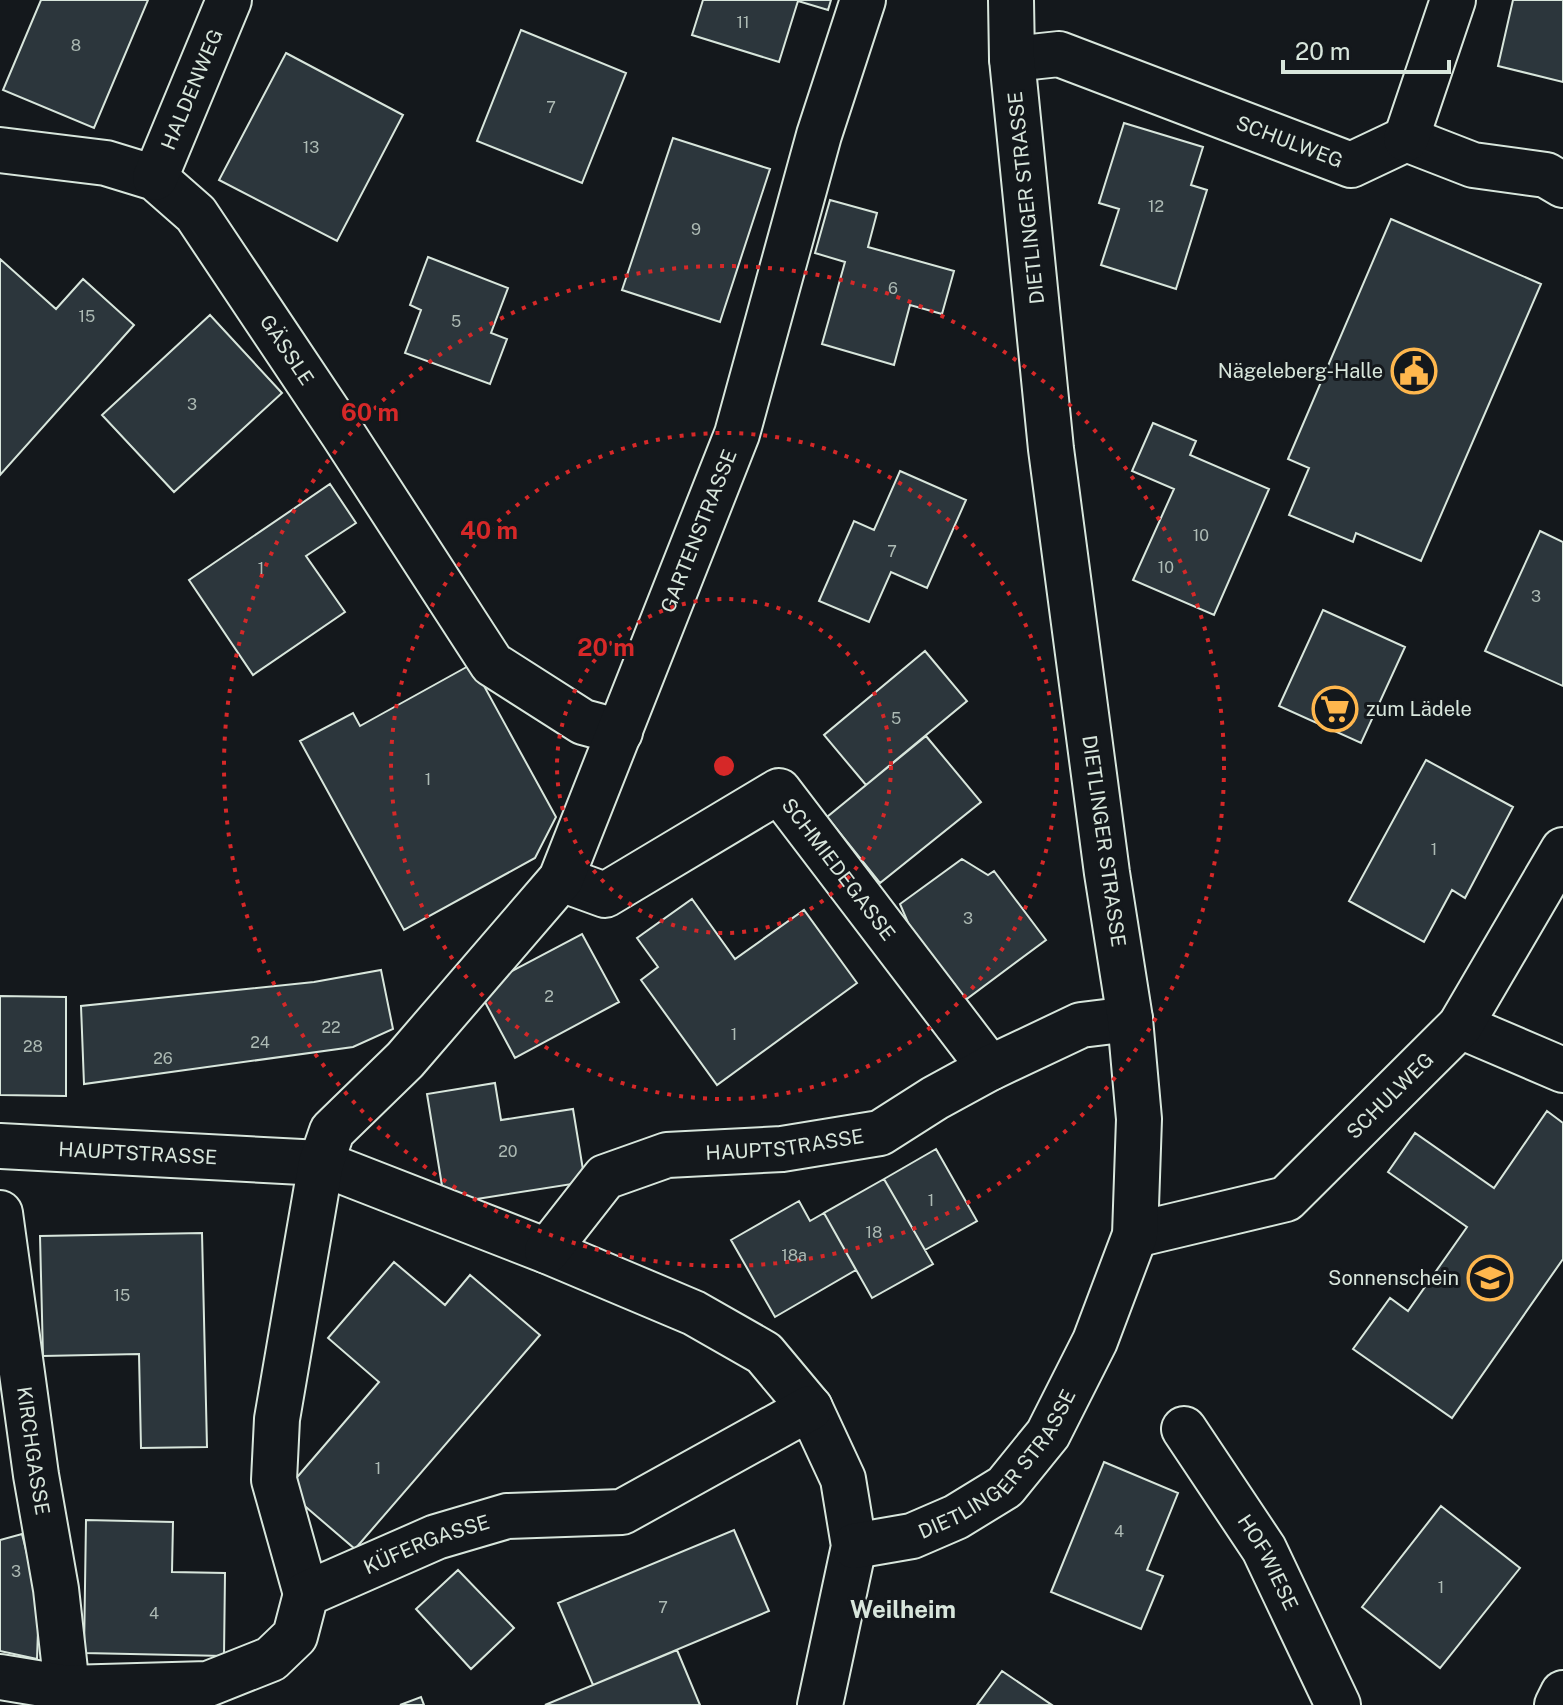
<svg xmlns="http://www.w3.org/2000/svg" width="1563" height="1705" font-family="'Public Sans',sans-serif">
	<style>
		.building { fill: #2c363c; stroke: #d8e6dc; stroke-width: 2 }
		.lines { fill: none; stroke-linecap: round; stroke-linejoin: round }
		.minor-casing { stroke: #d8e6dc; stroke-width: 48 }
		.minor { stroke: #14181c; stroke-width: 44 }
		.ring { fill: none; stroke: #d62828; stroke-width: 4; stroke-dasharray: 4 8 }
		.labels { text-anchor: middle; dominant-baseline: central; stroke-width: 6; stroke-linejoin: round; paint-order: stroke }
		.number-label { font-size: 16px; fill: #adbab4 }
		.street-label { font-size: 20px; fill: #d8e6dc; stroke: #14181c }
		.poi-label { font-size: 20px; fill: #d8e6dc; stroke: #14181c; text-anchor: end }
		.quarter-label { font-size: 24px; font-weight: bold; fill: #d8e6dc; stroke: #14181c }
		.centre { fill: #d62828; stroke: #14181c; stroke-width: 4 }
		.ring-label { font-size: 24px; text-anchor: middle; font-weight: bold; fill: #d62828; stroke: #14181c; stroke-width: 6; stroke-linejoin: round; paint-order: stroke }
	</style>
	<rect width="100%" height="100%" fill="#14181c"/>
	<path class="building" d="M 41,0 L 148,0 L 94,128 L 3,90 Z
		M 703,0 L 831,0 L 828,10 L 798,1 L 779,62 L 692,35 Z
		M 1513,0 L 1563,0 L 1563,82 L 1498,66 Z
		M 521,30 L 626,73 L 582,183 L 477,141 Z
		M 286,53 L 403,115 L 337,241 L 219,180 Z
		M 1124,123 L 1203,147 L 1191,185 L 1207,190 L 1176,289 L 1101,265 L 1119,209 L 1099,203 Z
		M 673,138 L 770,169 L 720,322 L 622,290 Z
		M 830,200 L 877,213 L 868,247 L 954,271 L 942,314 L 910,305 L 894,365 L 822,344 L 845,262 L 815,253 Z
		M 1391,219 L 1541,284 L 1421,561 L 1356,533 L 1353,542 L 1289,515 L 1309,468 L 1288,459 Z
		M 428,257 L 508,288 L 491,333 L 507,339 L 490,384 L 405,353 L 421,310 L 410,305 Z
		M 0,259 L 56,309 L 83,279 L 134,325 L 0,475 Z
		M 210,315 L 282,393 L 174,492 L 102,415 Z
		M 1153,423 L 1196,441 L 1190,455 L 1269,489 L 1214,615 L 1133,580 L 1174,489 L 1132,471 Z
		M 900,471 L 966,500 L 927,588 L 891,572 L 869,622 L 819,601 L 854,521 L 874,530 Z
		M 330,484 L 356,523 L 306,556 L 345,612 L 253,675 L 189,580 Z
		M 1540,531 L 1563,542 L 1563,686 L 1485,651 Z
		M 1323,610 L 1405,647 L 1361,743 L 1279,706 Z
		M 925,651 L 967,701 L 866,785 L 824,735 Z
		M 472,664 L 556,817 L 535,858 L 404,930 L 300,741 L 353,713 L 360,726 Z
		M 926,736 L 981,802 L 880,883 L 827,817 Z
		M 1426,760 L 1513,807 L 1465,898 L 1452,890 L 1424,942 L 1349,901 Z
		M 962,859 L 988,875 L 994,871 L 1046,940 L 960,1004 L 912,932 L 900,904 Z
		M 692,899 L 735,959 L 804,910 L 857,983 L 717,1085 L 641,980 L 658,967 L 637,938 Z
		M 582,934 L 619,1002 L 515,1058 L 478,989 Z
		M 381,970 L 393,1029 L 353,1047 L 84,1084 L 81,1006 L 314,982 Z
		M 0,996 L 66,997 L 66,1096 L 0,1095 Z
		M 495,1083 L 501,1120 L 573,1109 L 585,1182 L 445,1204 L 427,1094 Z
		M 1547,1111 L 1563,1123 L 1563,1259 L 1452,1418 L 1353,1349 L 1390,1298 L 1408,1311 L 1467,1227 L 1388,1172 L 1415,1133 L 1494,1188 Z
		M 936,1149 L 977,1221 L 925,1250 L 884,1179 Z
		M 884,1179 L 933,1264 L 872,1298 L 824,1213 Z
		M 799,1201 L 810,1221 L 824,1213 L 856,1270 L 775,1317 L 731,1240 Z
		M 202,1233 L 207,1447 L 141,1448 L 139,1354 L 43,1356 L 40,1236 Z
		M 394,1262 L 445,1305 L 470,1275 L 540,1335 L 355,1549 L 286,1490 L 379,1382 L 328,1338 Z
		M 1104,1462 L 1178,1493 L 1147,1570 L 1163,1576 L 1141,1629 L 1051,1592 Z
		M 1441,1506 L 1520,1568 L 1440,1668 L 1362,1607 Z
		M 86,1520 L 173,1522 L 172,1572 L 225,1573 L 224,1656 L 84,1653 Z
		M 734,1530 L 769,1611 L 593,1685 L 558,1603 Z
		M 22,1534 L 39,1602 L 37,1659 L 0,1651 L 0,1540 Z
		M 458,1570 L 514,1628 L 471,1669 L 416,1609 Z
		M 677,1650 L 700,1705 L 545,1705 Z
		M 1002,1671 L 1052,1705 L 977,1705 Z
		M 421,1697 L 424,1705 L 400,1705 Z"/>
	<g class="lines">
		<g class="minor-casing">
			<g id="minor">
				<path id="s1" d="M 1012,59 L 1059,54 L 1351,165 L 1406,139 L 1473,165 L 1546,175 L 1563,185"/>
				<path d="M 1406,139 L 1453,0"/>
				<path id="s2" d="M 0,150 L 106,163 L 155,178 L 196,214 L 343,434 L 492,664 L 583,722 L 620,732"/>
				<path id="s3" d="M 155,178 L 229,0"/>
				<path id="s4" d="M 561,879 L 605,895 L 779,791 L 990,1068"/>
				<path d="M 1460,1026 L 1563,1070"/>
				<path id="s5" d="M 0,1146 L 321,1163 L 547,1251 L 694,1313 L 764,1353 L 810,1408 L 843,1479 L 854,1546 L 820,1705"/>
				<path id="s6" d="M 0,1213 L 36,1475 L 56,1589 L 67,1688 L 67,1705"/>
				<path id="s7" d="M 1135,1235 L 1286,1199 L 1460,1026 L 1563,850"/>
				<path id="s8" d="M 547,1251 L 605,1177 L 667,1155 L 782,1149 L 880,1133 L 935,1098 L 990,1068 L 1081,1025 L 1130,1019"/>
				<path id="s9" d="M 1184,1429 L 1264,1549 L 1338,1705"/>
				<path id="s10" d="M 854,1546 L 912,1536 L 956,1517 L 1005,1487 L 1048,1434 L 1095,1341 L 1135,1235 L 1139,1119 L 1130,1019 L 1107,873 L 1051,449 L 1012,59 L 1011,0"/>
				<path id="s11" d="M 306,1594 L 274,1480 L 277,1419 L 321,1163 L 332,1131 L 405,1060 L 561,879 L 737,434 L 819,135 L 863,0"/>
				<path id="s12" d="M 0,1677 L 67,1688 L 208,1684 L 271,1659 L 295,1636 L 306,1594 L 436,1537 L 507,1516 L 622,1512 L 810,1408"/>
				<path d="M 1557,1705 L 1563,1693"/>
			</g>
		</g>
		<use href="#minor" class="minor"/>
	</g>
	<g class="ring">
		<circle cx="724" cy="766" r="167"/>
		<circle cx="724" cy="766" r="333"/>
		<circle cx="724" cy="766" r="500"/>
	</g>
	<defs>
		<g id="civic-ring" transform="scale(2.3)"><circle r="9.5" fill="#14181c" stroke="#ffb74d" stroke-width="1.5"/><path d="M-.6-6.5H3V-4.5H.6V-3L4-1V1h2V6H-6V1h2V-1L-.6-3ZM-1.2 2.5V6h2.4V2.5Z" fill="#ffb74d"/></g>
		<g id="supermarket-ring" transform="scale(2.3)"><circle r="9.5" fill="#14181c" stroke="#ffb74d" stroke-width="1.5"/><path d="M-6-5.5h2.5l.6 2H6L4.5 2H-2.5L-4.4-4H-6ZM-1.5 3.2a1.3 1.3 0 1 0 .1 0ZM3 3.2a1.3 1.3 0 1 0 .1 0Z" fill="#ffb74d"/></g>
		<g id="school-ring" transform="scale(2.3)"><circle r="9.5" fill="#14181c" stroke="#ffb74d" stroke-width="1.5"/><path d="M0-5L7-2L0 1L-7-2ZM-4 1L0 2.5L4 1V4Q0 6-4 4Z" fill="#ffb74d"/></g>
	</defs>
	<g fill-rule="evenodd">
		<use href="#civic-ring" x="1414" y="371"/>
		<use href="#supermarket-ring" x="1335" y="709"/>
		<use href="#school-ring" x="1490" y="1278"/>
	</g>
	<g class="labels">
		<g class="number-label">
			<text x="743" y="22">11</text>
			<text x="76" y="45">8</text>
			<text x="551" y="107">7</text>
			<text x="311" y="147">13</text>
			<text x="1156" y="206">12</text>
			<text x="696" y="229">9</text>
			<text x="893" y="288">6</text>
			<text x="87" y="316">15</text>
			<text x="456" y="321">5</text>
			<text x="192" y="404">3</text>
			<text x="1201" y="535">10</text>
			<text x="892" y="551">7</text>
			<text x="1166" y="567">10</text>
			<text x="261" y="568">1</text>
			<text x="1536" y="596">3</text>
			<text x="896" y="718">5</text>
			<text x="428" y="779">1</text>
			<text x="1434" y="849">1</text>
			<text x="968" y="918">3</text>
			<text x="549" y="996">2</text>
			<text x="331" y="1027">22</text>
			<text x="734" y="1034">1</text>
			<text x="260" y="1042">24</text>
			<text x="33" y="1046">28</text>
			<text x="163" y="1058">26</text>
			<text x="508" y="1151">20</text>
			<text x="931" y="1200">1</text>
			<text x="874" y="1232">18</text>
			<text x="794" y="1255">18a</text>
			<text x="122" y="1295">15</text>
			<text x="378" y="1468">1</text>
			<text x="1119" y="1531">4</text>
			<text x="16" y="1571">3</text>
			<text x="1441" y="1587">1</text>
			<text x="663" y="1607">7</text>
			<text x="154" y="1613">4</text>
		</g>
		<g class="street-label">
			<text stroke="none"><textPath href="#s3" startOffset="96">HALDENWEG</textPath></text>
			<text stroke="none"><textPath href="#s1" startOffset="294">SCHULWEG</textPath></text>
			<text transform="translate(1026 198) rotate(-96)">DIETLINGER STRASSE</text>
			<text stroke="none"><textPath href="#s2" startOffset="376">GÄSSLE</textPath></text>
			<text stroke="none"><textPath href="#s11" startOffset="1188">GARTENSTRASSE</textPath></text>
			<text transform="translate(1104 841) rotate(82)">DIETLINGER STRASSE</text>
			<text stroke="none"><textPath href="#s4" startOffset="348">SCHMIEDEGASSE</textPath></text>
			<text stroke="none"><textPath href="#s7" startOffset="302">SCHULWEG</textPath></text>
			<text stroke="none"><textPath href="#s8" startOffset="278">HAUPTSTRASSE</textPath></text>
			<text stroke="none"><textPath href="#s5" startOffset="138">HAUPTSTRASSE</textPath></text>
			<text stroke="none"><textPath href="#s6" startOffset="240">KIRCHGASSE</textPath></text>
			<text stroke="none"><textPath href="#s10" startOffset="174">DIETLINGER STRASSE</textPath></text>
			<text stroke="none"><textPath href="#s12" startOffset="484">KÜFERGASSE</textPath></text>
			<text stroke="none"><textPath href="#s9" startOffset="158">HOFWIESE</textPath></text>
		</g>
		<g class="poi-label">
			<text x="1383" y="371">Nägeleberg-Halle</text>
			<text x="1366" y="709" text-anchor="start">zum Lädele</text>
			<text x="1459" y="1278">Sonnenschein</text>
		</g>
		<g class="quarter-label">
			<text x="903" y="1609">Weilheim</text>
		</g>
	</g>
	<circle cx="724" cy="766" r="12" class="centre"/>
	<g class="ring-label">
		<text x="370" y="421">60 m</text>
		<text x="489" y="539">40 m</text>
		<text x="606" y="656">20 m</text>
	</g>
	<path d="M1283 60v12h166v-12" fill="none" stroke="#d8e6dc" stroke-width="4"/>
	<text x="1295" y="60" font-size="24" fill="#d8e6dc" stroke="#14181c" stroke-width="6" paint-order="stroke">20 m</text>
</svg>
